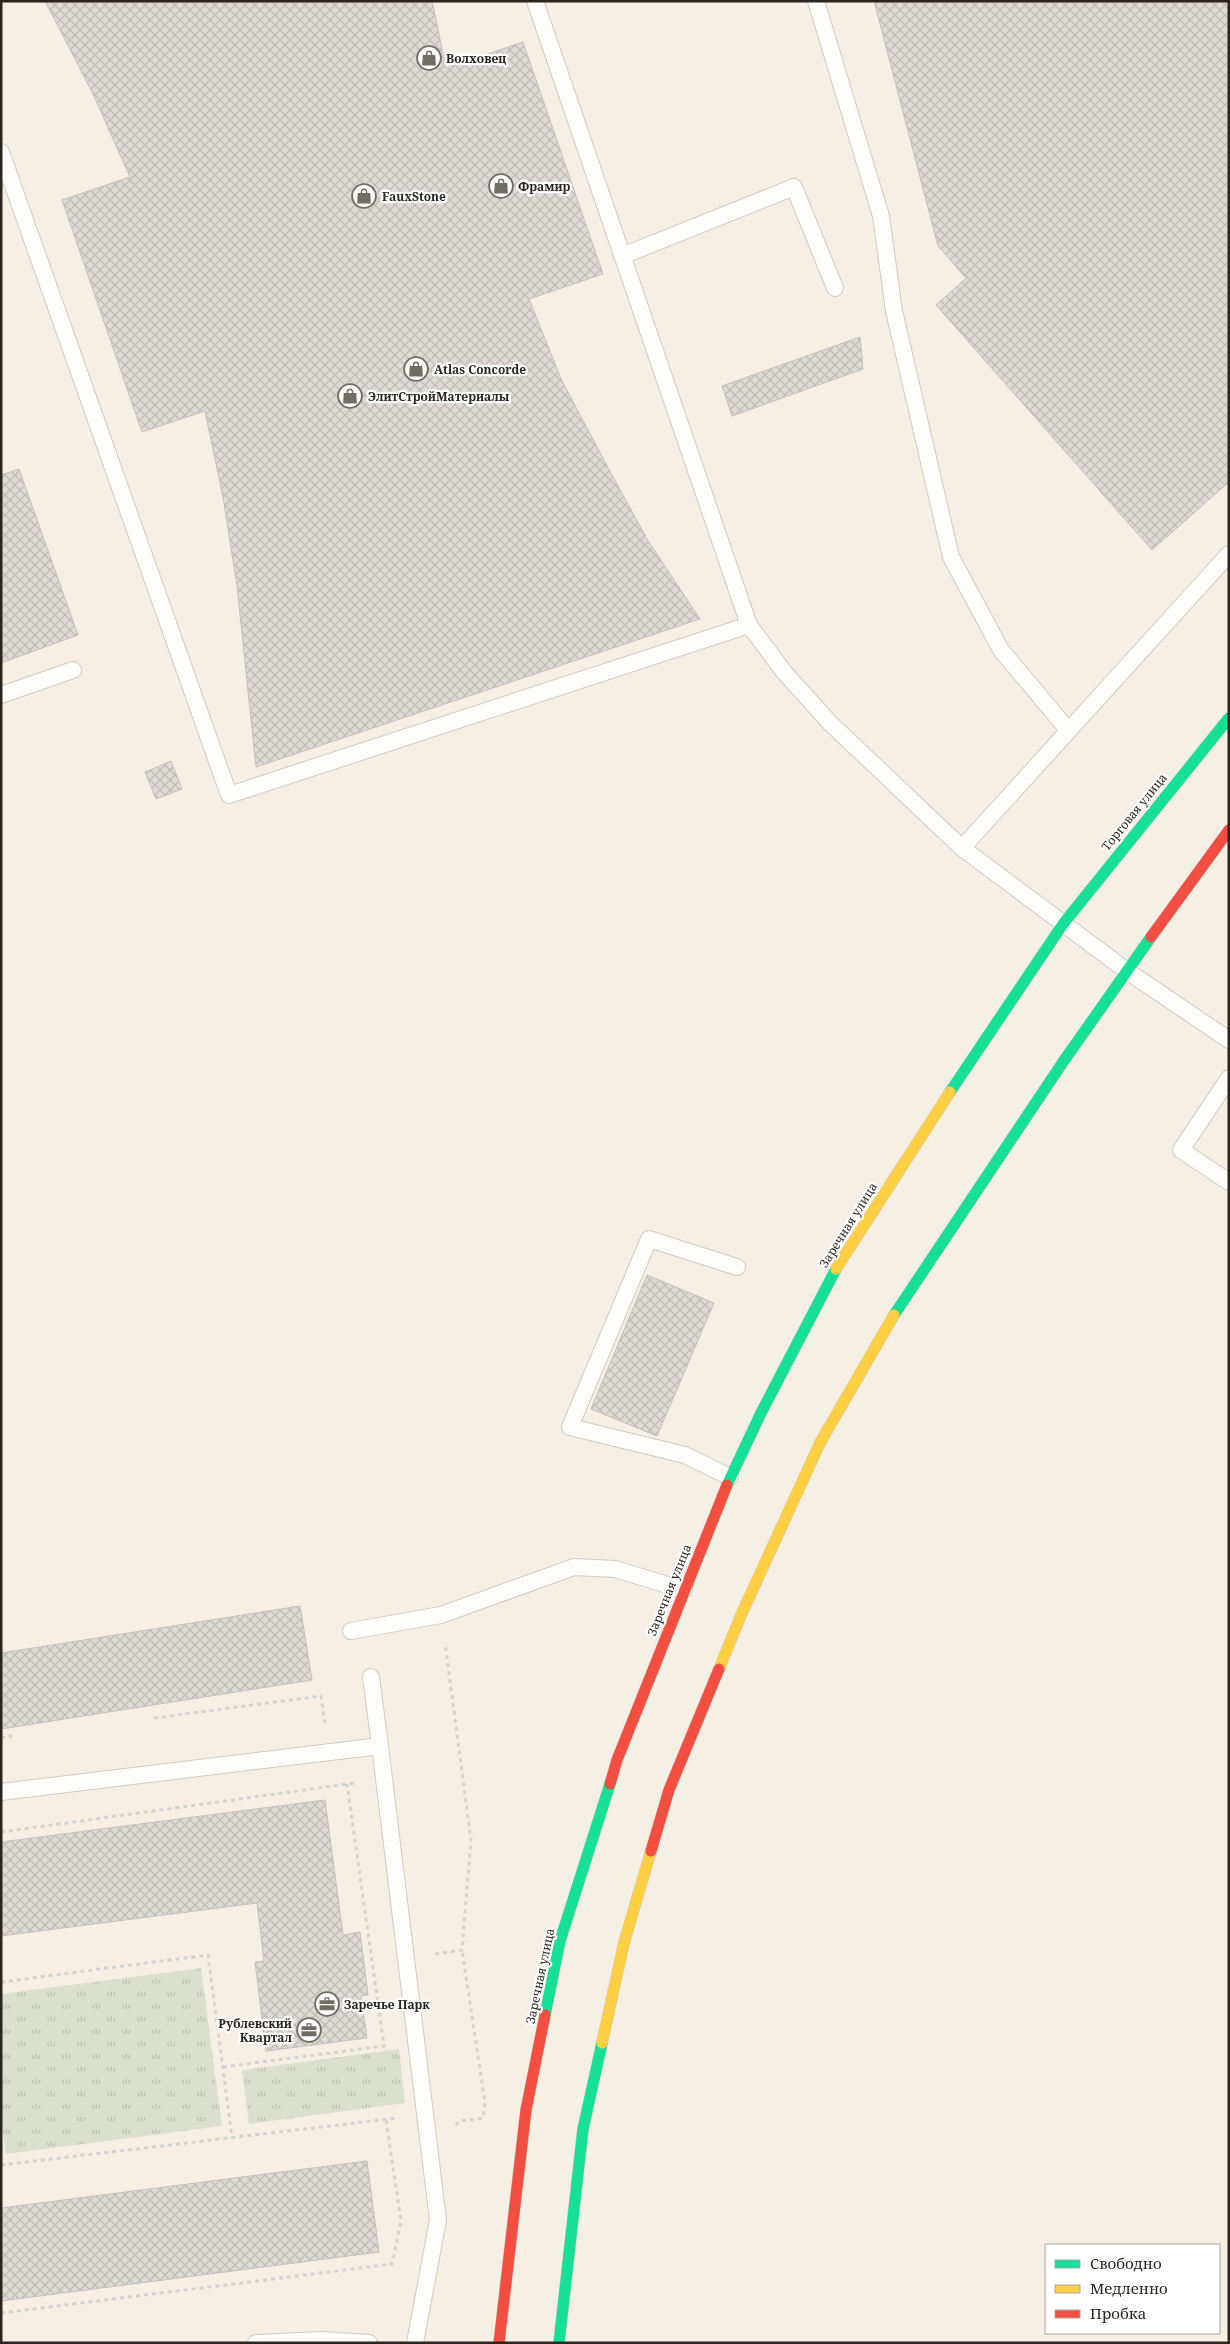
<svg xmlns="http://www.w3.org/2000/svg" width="1230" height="2344" font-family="'Noto Serif',serif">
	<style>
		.park { fill: url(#park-tufts) }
		.building { fill: url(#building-cross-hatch); stroke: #c4bfbd }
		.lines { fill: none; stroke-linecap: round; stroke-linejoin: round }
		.lane-casing { stroke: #cfcbc3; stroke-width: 18 }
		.fast-casing { stroke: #cfcbc3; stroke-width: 12 }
		.slow-casing { stroke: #cfcbc3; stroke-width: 12 }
		.jam-casing { stroke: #cfcbc3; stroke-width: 12 }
		.path { stroke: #d4d2cf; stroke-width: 3; stroke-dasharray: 4 4; stroke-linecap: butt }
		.lane { stroke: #fefdfb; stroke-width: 16 }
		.fast { stroke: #16e098; stroke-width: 11 }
		.slow { stroke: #ffcf43; stroke-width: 11 }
		.jam { stroke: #f24e42; stroke-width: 11 }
		.labels { text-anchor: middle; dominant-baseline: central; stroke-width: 4.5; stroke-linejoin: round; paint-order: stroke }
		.poi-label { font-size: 12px; font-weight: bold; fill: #2a261f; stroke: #fff; text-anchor: start }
		.street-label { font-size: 12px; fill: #2a261f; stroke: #fff }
	</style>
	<defs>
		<pattern id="park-tufts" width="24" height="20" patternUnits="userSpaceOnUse" patternTransform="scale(1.25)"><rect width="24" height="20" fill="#dbe0cc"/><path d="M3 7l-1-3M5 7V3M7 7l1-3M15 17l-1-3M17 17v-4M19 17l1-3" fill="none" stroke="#bcc0af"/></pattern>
		<pattern id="building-cross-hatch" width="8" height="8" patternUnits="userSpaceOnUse" patternTransform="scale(1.25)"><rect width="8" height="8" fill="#dedad6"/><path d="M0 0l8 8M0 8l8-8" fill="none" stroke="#bfbbb7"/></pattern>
	</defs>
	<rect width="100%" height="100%" fill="#f5efe4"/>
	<path class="park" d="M 201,1968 L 222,2126 L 6,2154 L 1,2118 L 1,1994 Z
		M 399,2049 L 405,2103 L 249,2124 L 242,2070 Z"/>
	<path class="building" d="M 45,1 L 432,1 L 446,68 L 523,42 L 603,274 L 529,299 L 562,381 L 605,462 L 647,539 L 700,619 L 256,767 L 237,586 L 223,497 L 205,411 L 142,432 L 62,200 L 130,177 L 93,94 Z
		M 874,1 L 1229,1 L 1229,482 L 1152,550 L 936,305 L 966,278 L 938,246 Z
		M 860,337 L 863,369 L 732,416 L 722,386 Z
		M 19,469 L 78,635 L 1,663 L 1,475 Z
		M 171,761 L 182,789 L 156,799 L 145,772 Z
		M 647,1275 L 714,1303 L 657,1436 L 591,1409 Z
		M 300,1606 L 312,1680 L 1,1729 L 1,1653 Z
		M 325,1800 L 343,1935 L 360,1932 L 368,1995 L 361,1996 L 367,2038 L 266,2051 L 255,1962 L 264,1961 L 257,1903 L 1,1936 L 1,1842 Z
		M 367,2161 L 379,2252 L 1,2301 L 1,2208 Z"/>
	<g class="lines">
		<g class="lane-casing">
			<path id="lane" d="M 535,1 L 749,625 L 784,672 L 830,723 L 962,848 L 1127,971 L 1229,1040
				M 816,1 L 881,216 L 894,311 L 951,557 L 1001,650 L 1068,730
				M 1,152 L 229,795 L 749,625
				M 622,256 L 794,187 L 835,288
				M 1,695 L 73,670
				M 962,848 L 1229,554
				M 1229,1078 L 1181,1150 L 1229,1182
				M 730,1477 L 685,1455 L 570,1427 L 649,1239 L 737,1267
				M 351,1631 L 441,1615 L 574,1567 L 615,1569 L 684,1590
				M 371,1677 L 380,1746
				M 1,1792 L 380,1746 L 438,2220 L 415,2343
				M 256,2343 L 321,2340 L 369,2343"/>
		</g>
		<g class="fast-casing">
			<path id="fast" d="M 950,1092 L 1063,924 L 1229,718
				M 894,1315 L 1063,1062 L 1151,937
				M 727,1485 L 761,1413 L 836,1269
				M 545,2015 L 560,1941 L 610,1784
				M 559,2343 L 583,2129 L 602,2043"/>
		</g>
		<g class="slow-casing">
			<path id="slow" d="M 836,1269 L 950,1092
				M 719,1669 L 742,1613 L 820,1443 L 894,1315
				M 602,2043 L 624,1943 L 651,1851"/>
		</g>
		<g class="jam-casing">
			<path id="jam" d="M 1151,937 L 1229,830
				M 610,1784 L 617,1760 L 727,1485
				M 651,1851 L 669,1790 L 719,1669
				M 499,2343 L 526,2110 L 545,2015"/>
		</g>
		<path class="path" d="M 154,1718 L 321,1696 L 325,1724
			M 1,1738 L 12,1736
			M 1,1832 L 355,1783
			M 435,1954 L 462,1950 L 471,1840 L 445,1643
			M 1,1982 L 208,1955 L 232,2138
			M 223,2067 L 384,2046 L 347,1784
			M 456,2125 L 459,2121 L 483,2118 L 485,2102 L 462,1950
			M 1,2165 L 397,2118
			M 1,2313 L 392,2264 L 401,2221 L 386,2120"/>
		<use href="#lane" class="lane"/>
		<use href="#fast" class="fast"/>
		<use href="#slow" class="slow"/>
		<use href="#jam" class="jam"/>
	</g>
	<defs>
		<g id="shop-ring" transform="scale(1.25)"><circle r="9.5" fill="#fff" stroke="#716c64" stroke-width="1.5"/><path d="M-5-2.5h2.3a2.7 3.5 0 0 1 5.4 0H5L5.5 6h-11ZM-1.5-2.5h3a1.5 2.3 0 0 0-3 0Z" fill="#716c64"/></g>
		<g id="office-ring" transform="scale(1.25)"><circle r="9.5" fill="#fff" stroke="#716c64" stroke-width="1.5"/><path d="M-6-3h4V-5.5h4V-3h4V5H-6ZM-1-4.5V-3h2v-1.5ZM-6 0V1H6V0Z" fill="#716c64"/></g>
	</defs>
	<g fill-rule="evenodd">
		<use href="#shop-ring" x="429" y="58"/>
		<use href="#shop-ring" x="501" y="186"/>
		<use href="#shop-ring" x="364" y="196"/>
		<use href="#shop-ring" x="416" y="369"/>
		<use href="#shop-ring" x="350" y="396"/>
		<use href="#office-ring" x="327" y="2004"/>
		<use href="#office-ring" x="309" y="2030"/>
	</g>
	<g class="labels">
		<g class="poi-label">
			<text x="446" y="58">Волховец</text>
			<text x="518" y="186">Фрамир</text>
			<text x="382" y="196">FauxStone</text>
			<text x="434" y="369">Atlas Concorde</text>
			<text x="368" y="396">ЭлитСтройМатериалы</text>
			<text x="344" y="2004">Заречье Парк</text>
			<text x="292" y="2023" text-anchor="end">Рублевский<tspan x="292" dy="14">Квартал</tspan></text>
		</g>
		<g class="street-label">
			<text transform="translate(1134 812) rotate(-51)">Торговая улица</text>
			<text transform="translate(848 1225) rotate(-58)">Заречная улица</text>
			<text transform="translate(669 1590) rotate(-68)">Заречная улица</text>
			<text transform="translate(540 1976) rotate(-78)">Заречная улица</text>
		</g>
	</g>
	<rect width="1230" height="2344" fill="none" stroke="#2a261f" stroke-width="5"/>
	<rect x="1045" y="2244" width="175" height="90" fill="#ffffff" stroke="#aaa8a5"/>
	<rect x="1055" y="2260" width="25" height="8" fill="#16e098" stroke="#aaa8a5"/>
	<text x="1090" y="2269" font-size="15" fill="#2a261f">Свободно</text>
	<rect x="1055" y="2285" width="25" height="8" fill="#ffcf43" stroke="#aaa8a5"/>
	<text x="1090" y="2294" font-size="15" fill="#2a261f">Медленно</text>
	<rect x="1055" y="2310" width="25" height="8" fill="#f24e42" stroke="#aaa8a5"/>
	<text x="1090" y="2319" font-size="15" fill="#2a261f">Пробка</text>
</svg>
